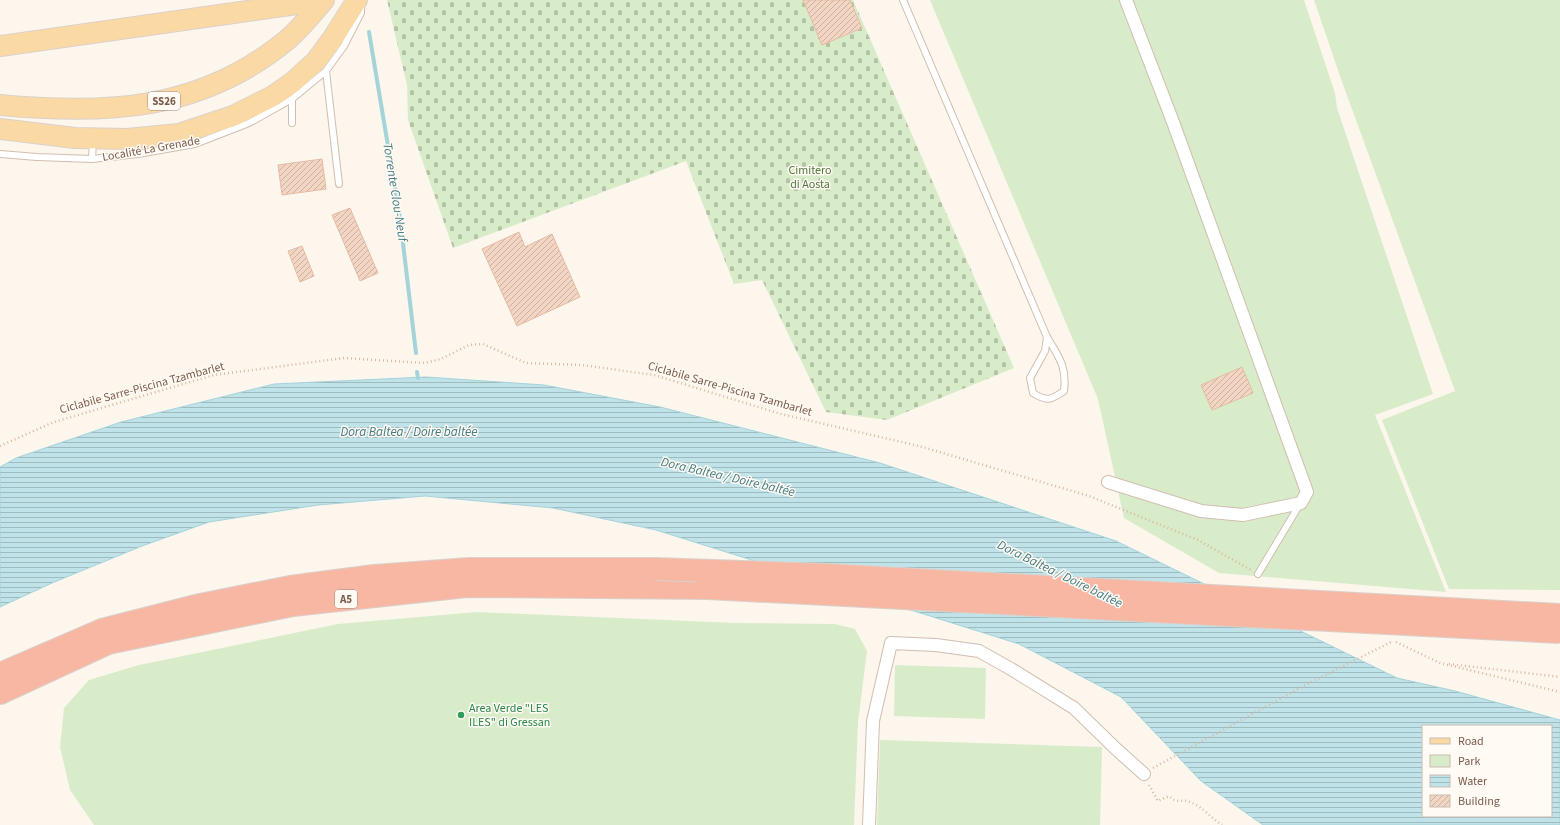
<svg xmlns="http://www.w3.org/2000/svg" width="1560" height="825" font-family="'Source Sans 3',sans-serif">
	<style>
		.green { fill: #d8ecc9 }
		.cemetery { fill: url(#cemetery-stones) }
		.water { fill: url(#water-rules); stroke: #a5d3da; fill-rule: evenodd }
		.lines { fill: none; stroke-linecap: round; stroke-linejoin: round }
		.stream { stroke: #a5d3da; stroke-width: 4 }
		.building { fill: url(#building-hatch); stroke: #e6bba3 }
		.service-casing { stroke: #d1beb0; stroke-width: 8 }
		.minor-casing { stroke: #d1beb0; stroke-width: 14 }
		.primary-casing { stroke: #dad1cd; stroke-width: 22 }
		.motorway-casing { stroke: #dad1cd; stroke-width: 24 }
		.path { stroke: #d9b8a5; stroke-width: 2.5; stroke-dasharray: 1 3; stroke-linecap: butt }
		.service { stroke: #fff; stroke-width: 6 }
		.minor { stroke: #fff; stroke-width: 12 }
		.primary { stroke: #fbd9a5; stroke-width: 20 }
		.motorway { stroke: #f7b7a3; stroke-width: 22 }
		.motorway-bridge-casing { stroke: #dad1cd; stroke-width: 24; stroke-linecap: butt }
		.motorway-bridge { stroke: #f7b7a3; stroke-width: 22 }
		.leisure-dot { fill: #2e9e5b; stroke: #fffaf3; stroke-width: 1.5 }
		.labels { text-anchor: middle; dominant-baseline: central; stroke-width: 3; stroke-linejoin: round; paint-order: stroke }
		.shield { fill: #fffaf3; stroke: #a28b7f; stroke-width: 1 }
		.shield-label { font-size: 11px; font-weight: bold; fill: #7a5c4d }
		.street-label { font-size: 12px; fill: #7a5c4d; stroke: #fffaf3 }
		.park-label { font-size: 12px; fill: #537a41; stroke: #fffaf3 }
		.leisure-label { font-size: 12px; fill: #27864d; stroke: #fffaf3; text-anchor: start }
		.water-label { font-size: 13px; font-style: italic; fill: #437c86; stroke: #fffaf3 }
	</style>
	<defs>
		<pattern id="cemetery-stones" width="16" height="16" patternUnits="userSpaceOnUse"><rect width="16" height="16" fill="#d8ecc9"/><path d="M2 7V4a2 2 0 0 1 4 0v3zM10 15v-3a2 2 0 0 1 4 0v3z" fill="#b4c2a5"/></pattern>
		<pattern id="water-rules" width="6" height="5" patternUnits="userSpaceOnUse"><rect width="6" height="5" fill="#bfe3e8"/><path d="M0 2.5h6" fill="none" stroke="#a0bbbe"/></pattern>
		<pattern id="building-hatch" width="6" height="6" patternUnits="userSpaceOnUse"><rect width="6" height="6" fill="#f3d5c3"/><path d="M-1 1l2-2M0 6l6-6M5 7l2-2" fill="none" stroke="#cab0a1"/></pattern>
	</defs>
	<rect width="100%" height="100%" fill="#fdf6ec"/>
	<path class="green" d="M 930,0 L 1304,0 L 1335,93 L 1337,108 L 1433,394 L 1375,415 L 1446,592 L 1219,573 L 1124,518 L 1098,399 Z
		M 1314,0 L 1560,0 L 1560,590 L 1449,589 L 1382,420 L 1455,391 L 1341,79 Z
		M 477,612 L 735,623 L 835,624 L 855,629 L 867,651 L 858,722 L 854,825 L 94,825 L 70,790 L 60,747 L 64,708 L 89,680 L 139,665 L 338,624 Z
		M 895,665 L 986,668 L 985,719 L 894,716 Z
		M 880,740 L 1102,747 L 1100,825 L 877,825 Z"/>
	<path class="cemetery" d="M 387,0 L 853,0 L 1014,368 L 887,420 L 826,412 L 762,280 L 734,284 L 686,161 L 453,248 L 408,120 L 407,85 Z"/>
	<path class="water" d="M 426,377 L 544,385 L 660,407 L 880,463 L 1116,541 L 1397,678 L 1455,691 L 1560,720 L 1560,825 L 1263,825 L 1201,781 L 1121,697 L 1019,644 L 656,530 L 553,508 L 425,496 L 318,505 L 209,522 L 142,546 L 52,583 L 0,607 L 0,467 L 16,458 L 121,422 L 274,384 ZM 1423,726 L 1551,726 L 1551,816 L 1423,816 Z"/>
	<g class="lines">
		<path class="stream" d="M 369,32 L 400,218 L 416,353
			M 417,372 L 418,378"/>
	</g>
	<path class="building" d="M 803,0 L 850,0 L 862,28 L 822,45 Z
		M 322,159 L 326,189 L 282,195 L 278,165 Z
		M 350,208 L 378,273 L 360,281 L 332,215 Z
		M 519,232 L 525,247 L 552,234 L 580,297 L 517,326 L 482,249 Z
		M 302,246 L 314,276 L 300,282 L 288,251 Z
		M 1242,367 L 1253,393 L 1212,410 L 1201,385 Z"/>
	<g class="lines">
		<g class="service-casing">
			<path id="service" d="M 903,0 L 1047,337 C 1059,357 1067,367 1064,391 C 1051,400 1047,402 1033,393 L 1030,378 L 1045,351 L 1047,337
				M 326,71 L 339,184
				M 292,99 L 292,123
				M 93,141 L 92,159 L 138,154 L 195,144 L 249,123 L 292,99 L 326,71 L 344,46 L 361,13 L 361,6
				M 0,154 L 37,157 L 92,159
				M 1258,574 L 1300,504"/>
		</g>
		<g class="minor-casing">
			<path id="minor" d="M 1108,482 L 1201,511 L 1243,515 L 1301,503 L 1307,492 L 1173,122 L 1126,0
				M 869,825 L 873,721 L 891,643 L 936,645 L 979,651 L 1011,669 L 1074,708 L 1115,748 L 1144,774"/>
		</g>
		<g class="primary-casing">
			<path id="primary" d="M 0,46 L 304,3 L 314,0
				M 0,105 C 106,115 201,111 287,40 C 301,28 312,14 324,0
				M 0,129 L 75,138 L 127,139 L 179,134 L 233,116 L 273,96 L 293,82 L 316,61 L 333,38 L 357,0"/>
		</g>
		<g class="motorway-casing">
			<path id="motorway" d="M 0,674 L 102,630 L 200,605 L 290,587 L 374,576 L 469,569 L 655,569
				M 0,693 L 108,643 L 293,605 L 467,586 L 707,588"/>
		</g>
		<path class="path" d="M 0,446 L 54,422 L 214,375 L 344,358 L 425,363 L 441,359 L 469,345 L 483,344 L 526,363 L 582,365 L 654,375 L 781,414 L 919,446 L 1089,496 L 1198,540 L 1251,570
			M 1396,642 L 1440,663 L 1560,692
			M 1449,664 L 1560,677
			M 1153,768 L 1298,689 L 1393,641
			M 1149,785 L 1158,801 L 1169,796 C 1178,805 1182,798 1190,802 C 1202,806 1211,818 1222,825"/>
		<use href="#service" class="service"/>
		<use href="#minor" class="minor"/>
		<use href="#primary" class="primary"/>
		<use href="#motorway" class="motorway"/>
		<g class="motorway-bridge-casing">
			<path id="motorway-bridge" d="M 655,569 L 827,575 L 1560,615
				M 707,588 L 1560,632"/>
		</g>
		<use href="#motorway-bridge" class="motorway-bridge"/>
	</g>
	<circle class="leisure-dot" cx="461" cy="715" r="4"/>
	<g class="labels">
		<g class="shield">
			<rect x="148" y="92" width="32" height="18" rx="3"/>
			<rect x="335" y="590" width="22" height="18" rx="3"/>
		</g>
		<g class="shield-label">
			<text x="164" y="101">SS26</text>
			<text x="346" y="599">A5</text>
		</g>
		<g class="street-label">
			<text transform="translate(151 149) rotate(-10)">Localité La Grenade</text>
			<text transform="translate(142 388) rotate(-15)">Ciclabile Sarre-Piscina Tzambarlet</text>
			<text transform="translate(730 389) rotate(16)">Ciclabile Sarre-Piscina Tzambarlet</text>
		</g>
		<g class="park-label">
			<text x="810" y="170">Cimitero<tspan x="810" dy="14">di Aosta</tspan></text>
		</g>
		<g class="leisure-label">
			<text x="469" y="708">Area Verde "LES<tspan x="469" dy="14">ILES" di Gressan</tspan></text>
		</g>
		<g class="water-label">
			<text transform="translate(395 192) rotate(81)">Torrente Clou-Neuf</text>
			<text x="409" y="432">Dora Baltea / Doire baltée</text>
			<text transform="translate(728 477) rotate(13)">Dora Baltea / Doire baltée</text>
			<text transform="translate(1060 574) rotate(26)">Dora Baltea / Doire baltée</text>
		</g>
	</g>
	<rect x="1422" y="725" width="130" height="92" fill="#fffaf3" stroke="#cabbb1"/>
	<rect x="1430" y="738" width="20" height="6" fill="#fbd9a5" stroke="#cabbb1"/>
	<text x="1458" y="745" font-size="12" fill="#7a5c4d">Road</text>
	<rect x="1430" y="755" width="20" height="12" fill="#d8ecc9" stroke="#cabbb1"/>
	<text x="1458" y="765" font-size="12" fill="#7a5c4d">Park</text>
	<rect x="1430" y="775" width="20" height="12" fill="url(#water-rules)" stroke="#cabbb1"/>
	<text x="1458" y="785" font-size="12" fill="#7a5c4d">Water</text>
	<rect x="1430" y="795" width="20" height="12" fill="url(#building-hatch)" stroke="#cabbb1"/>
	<text x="1458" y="805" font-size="12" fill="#7a5c4d">Building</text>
</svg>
